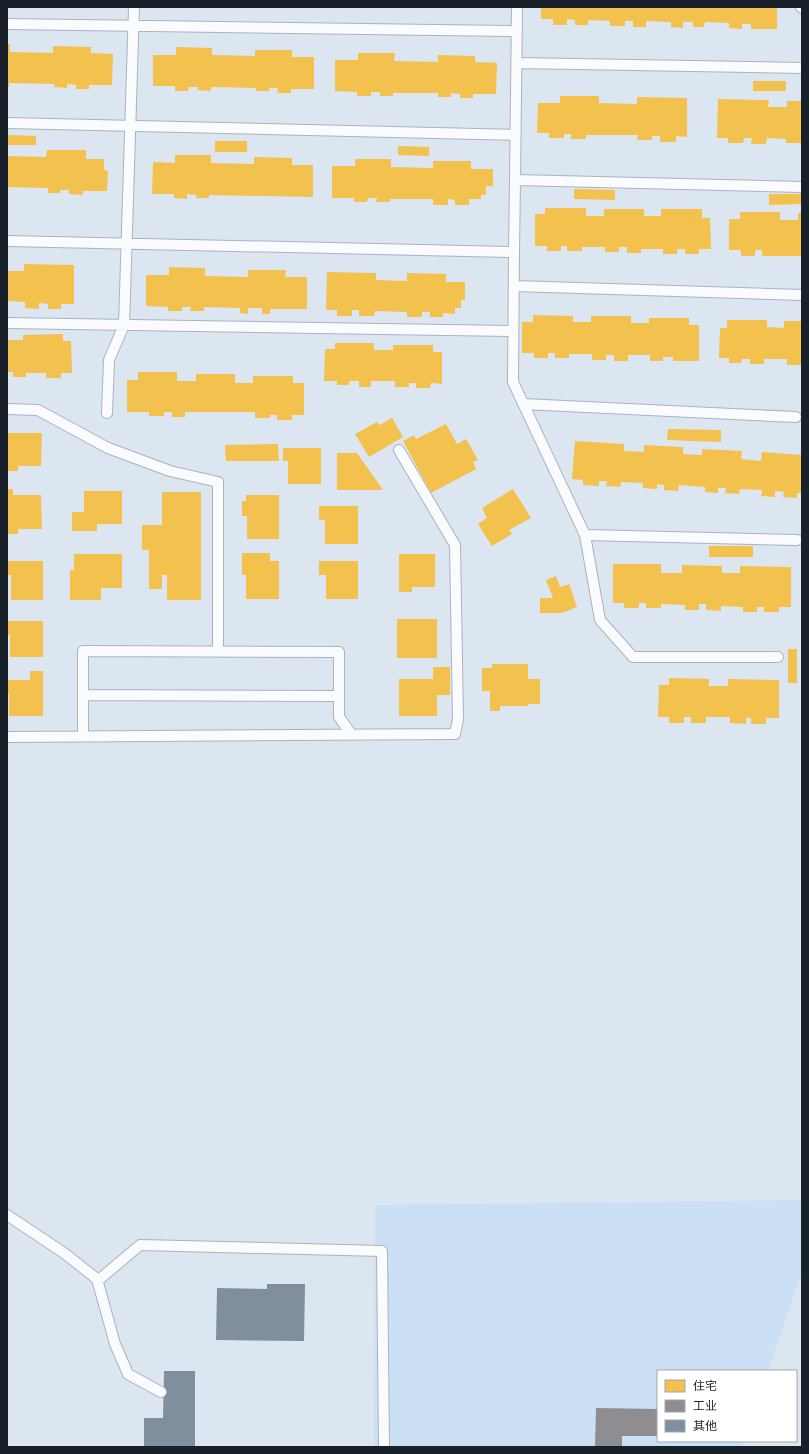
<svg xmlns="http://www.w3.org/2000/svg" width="809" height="1454" font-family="'Open Sans','Noto Sans SC',sans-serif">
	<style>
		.built { fill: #cbe0f5 }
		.homes { fill: #f2c14e }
		.industry { fill: #8d8d92 }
		.building { fill: #7f8f9d }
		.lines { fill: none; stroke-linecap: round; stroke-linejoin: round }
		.lane-casing { stroke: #abb3bd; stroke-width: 12 }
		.lane { stroke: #fafbfd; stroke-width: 10 }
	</style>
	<rect width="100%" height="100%" fill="#dce6f1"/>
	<path class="built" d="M 802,1200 L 802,1272 L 768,1371 L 658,1371 L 658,1441 L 743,1441 L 741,1447 L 374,1447 L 375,1205 Z"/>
	<path class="homes" d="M 541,7 L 777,7 L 777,29 L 751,29 L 751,24 L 742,24 L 742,29 L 729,28 L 729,23 L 705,22 L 704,27 L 693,27 L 693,22 L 683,22 L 683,28 L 671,27 L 671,22 L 646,21 L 646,27 L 633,27 L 633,21 L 625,21 L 625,26 L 610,26 L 610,21 L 588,20 L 588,25 L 575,25 L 575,20 L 567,19 L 567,25 L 553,25 L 553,19 L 541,19 Z
		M 7,44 L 10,44 L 10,52 L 53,53 L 53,46 L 91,47 L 91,53 L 113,54 L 112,85 L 89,85 L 89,89 L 76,89 L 76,85 L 67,84 L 67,88 L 54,87 L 54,84 L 9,83 L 9,87 L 7,87 Z
		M 176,47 L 212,48 L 212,55 L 255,56 L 255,50 L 292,50 L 292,57 L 314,57 L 314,89 L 291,89 L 291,93 L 277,93 L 278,88 L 269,88 L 269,91 L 256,91 L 256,88 L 211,87 L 211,91 L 197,90 L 198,87 L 189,87 L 188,91 L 175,91 L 175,86 L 153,86 L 153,55 L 176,55 Z
		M 358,53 L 395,53 L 394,61 L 438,62 L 438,55 L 475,56 L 475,62 L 497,63 L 496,94 L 473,94 L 473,98 L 460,98 L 460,94 L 451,93 L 451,97 L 438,97 L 438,93 L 393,93 L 393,96 L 380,96 L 380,92 L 371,92 L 371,96 L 357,96 L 357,92 L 335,91 L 335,60 L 358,60 Z
		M 753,81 L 786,81 L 786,91 L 753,91 Z
		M 560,96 L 599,96 L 599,103 L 637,104 L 637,97 L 687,98 L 687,137 L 676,136 L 676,142 L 660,142 L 660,136 L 652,136 L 652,140 L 637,140 L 638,135 L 586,135 L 586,139 L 571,139 L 571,134 L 564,134 L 564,138 L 549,138 L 549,133 L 537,133 L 538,103 L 560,103 Z
		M 718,99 L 769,100 L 768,107 L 787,107 L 787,101 L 802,101 L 801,143 L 786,143 L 786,139 L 767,138 L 766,144 L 751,144 L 752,138 L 744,138 L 743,143 L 728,143 L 728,138 L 717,138 Z
		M 7,135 L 36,136 L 36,145 L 7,145 Z
		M 215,141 L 247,141 L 247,152 L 215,152 Z
		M 398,146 L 429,147 L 429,156 L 398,155 Z
		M 47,150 L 86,150 L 86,159 L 104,159 L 104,170 L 108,171 L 107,191 L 83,191 L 83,195 L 69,194 L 69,190 L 60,190 L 60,193 L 48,193 L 48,188 L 7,187 L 7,156 L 46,157 Z
		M 175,155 L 211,155 L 211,163 L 254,164 L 254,157 L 292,158 L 292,165 L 313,165 L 313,197 L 209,195 L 209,198 L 196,198 L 196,195 L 187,194 L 187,199 L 174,198 L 174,194 L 152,194 L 153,162 L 175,163 Z
		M 355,159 L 391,159 L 391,167 L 433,168 L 433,161 L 471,161 L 471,169 L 493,169 L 493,186 L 486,186 L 486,195 L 481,195 L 481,199 L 469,199 L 469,205 L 455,205 L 455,200 L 448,199 L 448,205 L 433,205 L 433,199 L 390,199 L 390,202 L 376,202 L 377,198 L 368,198 L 367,202 L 354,202 L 354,198 L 332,198 L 332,166 L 355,166 Z
		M 574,189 L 615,190 L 615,200 L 574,199 Z
		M 769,194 L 802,194 L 802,204 L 769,205 Z
		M 545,208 L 586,208 L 586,216 L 604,216 L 604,209 L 644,209 L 644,216 L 661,216 L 661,209 L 702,209 L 702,218 L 710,218 L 711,249 L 699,249 L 699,254 L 685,254 L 685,249 L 677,249 L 677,254 L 663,254 L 663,249 L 641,249 L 641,253 L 627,253 L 627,247 L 619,247 L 619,252 L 605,252 L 605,247 L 582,247 L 582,251 L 567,251 L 567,246 L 561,246 L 561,251 L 547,251 L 547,246 L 535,246 L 535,214 L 545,214 Z
		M 740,212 L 780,212 L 780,220 L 798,220 L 798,213 L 802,213 L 802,256 L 762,256 L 762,250 L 755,250 L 755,256 L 741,256 L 741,250 L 729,250 L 729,219 L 740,219 Z
		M 24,264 L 74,265 L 74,304 L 61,304 L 61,309 L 48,309 L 48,304 L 39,303 L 39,309 L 25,308 L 25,302 L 7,301 L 7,271 L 24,271 Z
		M 169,267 L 205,268 L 205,276 L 248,277 L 248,270 L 286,270 L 285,277 L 307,277 L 307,309 L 270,309 L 270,314 L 262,314 L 262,308 L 248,308 L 248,314 L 240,313 L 240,308 L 204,307 L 204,311 L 190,311 L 191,307 L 182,307 L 182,311 L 168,311 L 168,307 L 146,306 L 146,275 L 169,275 Z
		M 327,272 L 376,273 L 376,280 L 407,281 L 407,273 L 446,274 L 446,282 L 465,282 L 465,300 L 461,300 L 461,308 L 455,308 L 455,314 L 443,313 L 443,317 L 430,317 L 430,312 L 422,312 L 422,317 L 407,317 L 407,312 L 375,311 L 374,316 L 359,316 L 359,310 L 352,310 L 352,316 L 337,316 L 337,310 L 326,310 Z
		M 533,315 L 573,316 L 573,322 L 591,322 L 591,316 L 631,316 L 631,323 L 649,323 L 649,318 L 689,318 L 689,325 L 699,325 L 699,361 L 673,361 L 673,357 L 663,357 L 663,361 L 650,361 L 650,355 L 628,355 L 628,361 L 614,361 L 614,355 L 606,355 L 606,360 L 592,360 L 592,354 L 569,354 L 569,358 L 555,358 L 555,353 L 548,353 L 548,358 L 534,358 L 534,353 L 522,353 L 522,322 L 533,322 Z
		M 727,320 L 767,320 L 767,327 L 784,328 L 784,321 L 802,321 L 802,365 L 787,365 L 787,359 L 764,359 L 764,364 L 750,364 L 750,359 L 742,359 L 741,363 L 729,363 L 729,358 L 719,358 L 720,328 L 727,328 Z
		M 63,334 L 63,341 L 71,341 L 72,373 L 61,373 L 61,378 L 46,378 L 46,373 L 26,373 L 26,377 L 13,377 L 13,372 L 7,372 L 7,340 L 23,340 L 23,335 Z
		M 335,343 L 374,343 L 374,350 L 393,350 L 393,345 L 433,345 L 433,352 L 442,352 L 442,384 L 431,383 L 430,388 L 416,388 L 416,383 L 409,383 L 409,387 L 395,387 L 395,381 L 371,381 L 371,387 L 359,387 L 359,381 L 349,381 L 349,385 L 337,385 L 337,381 L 324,381 L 325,349 L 335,349 Z
		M 138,372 L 177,372 L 177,381 L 196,381 L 196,374 L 235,374 L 235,383 L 253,383 L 253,376 L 293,376 L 293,383 L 304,383 L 304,415 L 292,415 L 292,420 L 277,420 L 277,415 L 270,415 L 270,418 L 255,418 L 255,412 L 185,412 L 185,417 L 172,417 L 172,412 L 164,412 L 164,416 L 149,416 L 149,412 L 127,412 L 127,380 L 138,380 Z
		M 392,418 L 403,437 L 369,457 L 355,434 L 377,422 L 380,425 Z
		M 446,424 L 457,444 L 466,439 L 478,460 L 473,462 L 476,469 L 431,493 L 403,441 L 414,435 L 416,439 Z
		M 668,429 L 721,430 L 721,442 L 667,440 Z
		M 7,433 L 42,433 L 41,466 L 18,466 L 18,471 L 7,471 Z
		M 575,441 L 624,444 L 624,451 L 644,452 L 644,445 L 683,447 L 683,454 L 702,455 L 702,449 L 742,451 L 741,459 L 761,461 L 762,452 L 802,455 L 802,493 L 797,493 L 797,498 L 783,497 L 784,492 L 775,491 L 775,497 L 761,496 L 762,490 L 740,489 L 739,494 L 725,493 L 726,488 L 718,488 L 718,493 L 705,492 L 705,487 L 679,485 L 678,491 L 664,490 L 664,485 L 657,484 L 657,489 L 643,488 L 643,483 L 621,482 L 620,487 L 606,486 L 607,481 L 599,481 L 599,486 L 583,485 L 583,480 L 572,479 Z
		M 278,444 L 279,461 L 226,461 L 225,445 Z
		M 283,448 L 321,448 L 321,484 L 288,484 L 288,461 L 283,461 Z
		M 337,453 L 357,453 L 383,490 L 337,490 Z
		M 7,489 L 13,489 L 13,495 L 41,495 L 42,529 L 18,529 L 18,534 L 7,534 Z
		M 513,489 L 531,518 L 509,530 L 512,534 L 492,546 L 478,524 L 487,518 L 482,508 Z
		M 84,491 L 122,491 L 122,524 L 97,524 L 97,531 L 72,531 L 72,512 L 84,512 Z
		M 162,492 L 201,492 L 201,600 L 167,600 L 167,575 L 162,575 L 162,589 L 149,589 L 149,550 L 142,550 L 142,525 L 162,525 Z
		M 246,495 L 279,495 L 279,539 L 247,539 L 247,516 L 242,516 L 242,501 L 246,501 Z
		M 319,506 L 358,506 L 358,544 L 325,544 L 325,520 L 319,520 Z
		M 709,546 L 753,546 L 753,557 L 709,557 Z
		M 242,553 L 270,553 L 270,561 L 279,561 L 279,599 L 246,599 L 246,575 L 242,575 Z
		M 74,554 L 122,554 L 122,588 L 101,588 L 101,600 L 70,600 L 70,570 L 74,570 Z
		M 399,554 L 435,554 L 435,587 L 412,587 L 412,592 L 399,592 Z
		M 7,561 L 43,561 L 43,600 L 11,600 L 11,575 L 7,575 Z
		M 319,561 L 358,561 L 358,599 L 326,599 L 326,575 L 319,575 Z
		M 613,564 L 661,564 L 661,573 L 682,573 L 682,565 L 722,566 L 722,573 L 740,573 L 740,566 L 791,567 L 791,607 L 779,607 L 779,612 L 764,612 L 764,607 L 757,607 L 757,612 L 743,612 L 743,607 L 721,606 L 721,611 L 706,610 L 706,604 L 699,604 L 699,610 L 685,610 L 685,605 L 661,604 L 661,608 L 646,608 L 646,603 L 639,603 L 639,608 L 624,608 L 624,603 L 613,603 Z
		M 556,576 L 560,587 L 569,584 L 577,607 L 562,613 L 540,613 L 540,598 L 553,598 L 546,580 Z
		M 397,619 L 437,619 L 437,658 L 397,658 Z
		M 7,621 L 43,621 L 43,657 L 10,657 L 10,635 L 7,635 Z
		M 788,649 L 797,649 L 797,683 L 788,683 Z
		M 492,664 L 528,664 L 528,679 L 540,679 L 540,704 L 528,704 L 528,706 L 500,706 L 500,711 L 490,711 L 490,691 L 482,691 L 482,668 L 492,668 Z
		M 433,667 L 450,667 L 450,695 L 437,695 L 437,716 L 399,716 L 399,679 L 433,679 Z
		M 30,671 L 43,671 L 43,716 L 9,716 L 9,694 L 7,694 L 7,680 L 30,680 Z
		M 669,678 L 709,679 L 709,686 L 728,686 L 728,679 L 779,680 L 779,718 L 766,718 L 766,724 L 751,724 L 751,718 L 746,718 L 746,724 L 730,723 L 730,717 L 706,717 L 706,723 L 691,723 L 691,717 L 684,717 L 684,723 L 669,723 L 669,717 L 658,717 L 659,685 L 669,685 Z"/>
	<path class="industry" d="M 596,1408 L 658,1409 L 658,1436 L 622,1436 L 622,1447 L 595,1447 Z"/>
	<path class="building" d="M 267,1284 L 305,1284 L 304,1341 L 216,1340 L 217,1288 L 267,1289 Z
		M 164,1371 L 195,1371 L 195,1447 L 144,1447 L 144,1418 L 163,1418 Z"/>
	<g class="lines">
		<g class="lane-casing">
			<path id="lane" d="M 517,7 L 515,180 L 802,187
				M 801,7 L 802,8
				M 7,24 L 517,31
				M 517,63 L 802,68
				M 7,123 L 516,135
				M 7,241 L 514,252 L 515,180
				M 514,252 L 513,382 L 585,535 L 600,620 L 633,657 L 778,657
				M 514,286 L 802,295
				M 7,323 L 513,331
				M 523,404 L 796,417
				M 7,409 L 38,410 L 108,448 L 170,471 L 218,482 L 218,652
				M 107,413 L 109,360 L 124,325 L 134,7
				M 585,535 L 797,540
				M 83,695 L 339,696
				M 83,736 L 83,651 L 339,652 L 339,717 L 352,735
				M 7,737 L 455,734 L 458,719 L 455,545 L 399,450
				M 7,1215 L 64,1253 L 97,1279 L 115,1344 L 128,1374 L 161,1392
				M 101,1278 L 140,1245 L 382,1251 L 384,1447"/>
		</g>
		<use href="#lane" class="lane"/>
	</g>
	<rect width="809" height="1454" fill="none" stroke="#182029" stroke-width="16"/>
	<rect x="657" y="1370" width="140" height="72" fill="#ffffff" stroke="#a3a6a9"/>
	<rect x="665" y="1380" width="20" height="12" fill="#f2c14e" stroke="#a3a6a9"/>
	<text x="693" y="1390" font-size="12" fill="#182029">住宅</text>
	<rect x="665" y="1400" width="20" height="12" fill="#8d8d92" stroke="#a3a6a9"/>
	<text x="693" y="1410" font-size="12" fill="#182029">工业</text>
	<rect x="665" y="1420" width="20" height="12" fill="#7f8f9d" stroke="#a3a6a9"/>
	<text x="693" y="1430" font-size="12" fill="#182029">其他</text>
</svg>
